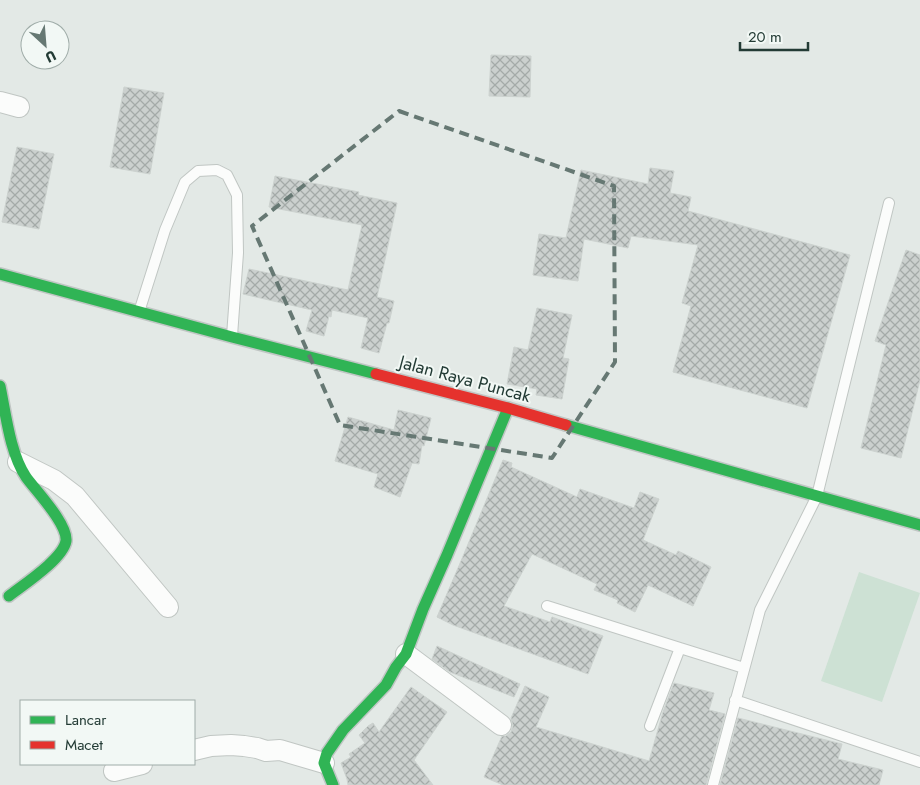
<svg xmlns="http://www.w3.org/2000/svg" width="920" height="785" font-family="Jost,sans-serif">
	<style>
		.park { fill: #cde1d4 }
		.building { fill: url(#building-cross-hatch); stroke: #ccd2cf }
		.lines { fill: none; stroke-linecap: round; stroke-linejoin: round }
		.lane-casing { stroke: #c0c6c3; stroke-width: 12 }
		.street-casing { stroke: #c0c6c3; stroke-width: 22 }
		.fast-casing { stroke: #c0c6c4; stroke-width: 14 }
		.jam-casing { stroke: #c0c6c4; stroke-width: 14 }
		.lane { stroke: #fbfcfb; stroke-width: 10 }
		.street { stroke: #fbfcfb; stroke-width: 20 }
		.fast { stroke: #30b455; stroke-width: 11 }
		.jam { stroke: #e5322d; stroke-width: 11 }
		.marked { fill: none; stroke: #667873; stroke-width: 4; stroke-dasharray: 10 6; stroke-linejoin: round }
		.labels { text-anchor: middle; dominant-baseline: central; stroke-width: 4; stroke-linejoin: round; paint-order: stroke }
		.street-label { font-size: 18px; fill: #233b35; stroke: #f2f8f5 }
	</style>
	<defs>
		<pattern id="building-cross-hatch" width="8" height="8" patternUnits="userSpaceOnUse" patternTransform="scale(1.25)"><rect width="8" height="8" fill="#cbd0ce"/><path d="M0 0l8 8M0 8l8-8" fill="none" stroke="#a4aaa8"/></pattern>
	</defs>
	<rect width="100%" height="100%" fill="#e3e9e6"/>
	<path class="park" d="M 859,572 L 920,593 L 882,702 L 821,681 Z"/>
	<path class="building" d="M 491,55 L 531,56 L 530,97 L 489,96 Z
		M 124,87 L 164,93 L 150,174 L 110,167 Z
		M 17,147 L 54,154 L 39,229 L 2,222 Z
		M 650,168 L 674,171 L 670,193 L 691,197 L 688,211 L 850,255 L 807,408 L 673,372 L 691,306 L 682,303 L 698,245 L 631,236 L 628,248 L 584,239 L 578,281 L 533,275 L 539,234 L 566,238 L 581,170 L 648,184 Z
		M 275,176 L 359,192 L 358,195 L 397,203 L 377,297 L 394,301 L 389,323 L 387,323 L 379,353 L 361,348 L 368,318 L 332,310 L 331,317 L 329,316 L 324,336 L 306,331 L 312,310 L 243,294 L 249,269 L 348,290 L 362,225 L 269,207 Z
		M 906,250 L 920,255 L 920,380 L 901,458 L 861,448 L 886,345 L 875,341 Z
		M 537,308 L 572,315 L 563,358 L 569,359 L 562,399 L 536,395 L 537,389 L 507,384 L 514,347 L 528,350 Z
		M 398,410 L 431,418 L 424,446 L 422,445 L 419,464 L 412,463 L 400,497 L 374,487 L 378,474 L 335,461 L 348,417 L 394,430 Z
		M 503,460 L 512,463 L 511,467 L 577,497 L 580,489 L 634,508 L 640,492 L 659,499 L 643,540 L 676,555 L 678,551 L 711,567 L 693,606 L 648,585 L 635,612 L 617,603 L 618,600 L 594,590 L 597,584 L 532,554 L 504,606 L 550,622 L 552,617 L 603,636 L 588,674 L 453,625 L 437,617 L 461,561 Z
		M 437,646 L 520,684 L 514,697 L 450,672 L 432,659 Z
		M 674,683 L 714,693 L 709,710 L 725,714 L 706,785 L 503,785 L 484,777 L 502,736 L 506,736 L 511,732 L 513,726 L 511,718 L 525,686 L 549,697 L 536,727 L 649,761 L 663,712 Z
		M 411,687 L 447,712 L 414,760 L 433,785 L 348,785 L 347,779 L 341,763 L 351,757 L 349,754 L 365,743 L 359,735 L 368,726 L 373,723 L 379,732 Z
		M 738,718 L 842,744 L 838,759 L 883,770 L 879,785 L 720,785 Z"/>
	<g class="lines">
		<g class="lane-casing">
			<path id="lane" d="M 139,312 L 165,230 L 185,182 L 198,171 L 217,170 L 227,175 L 237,195 L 238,253 L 232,336
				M 547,606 L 680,648
				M 735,700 L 920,762
				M 650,726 L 680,648 L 744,668
				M 713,785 L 760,610 L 817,496 L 889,203"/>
		</g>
		<g class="street-casing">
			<path id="street" d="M 0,102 L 19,107
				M 18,462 L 54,480 L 75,496 L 168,607
				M 406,654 L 501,725
				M 194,750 L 211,746 L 231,745 L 244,746 L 257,748 L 266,751 L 280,750 L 324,763
				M 114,771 L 142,764"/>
		</g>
		<g class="fast-casing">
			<path id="fast" d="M 0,274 L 232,337 L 376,374
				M 0,386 C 6,415 10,453 26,477 C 36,491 68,524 66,541 C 63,559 23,585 9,596
				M 566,425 L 920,525
				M 333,785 L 324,763 L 327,753 L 343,730 L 386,685 L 396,667 L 406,654 L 423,609 L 447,555 L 508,408"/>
		</g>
		<g class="jam-casing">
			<path id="jam" d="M 376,374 L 508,408 L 566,425"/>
		</g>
		<use href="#lane" class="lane"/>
		<use href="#street" class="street"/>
		<use href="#fast" class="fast"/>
		<use href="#jam" class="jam"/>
	</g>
	<path class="marked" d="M 399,111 L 614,186 L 615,362 L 552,458 L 340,425 L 252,226 Z"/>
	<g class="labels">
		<g class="street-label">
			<text transform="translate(465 379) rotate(15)">Jalan Raya Puncak</text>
		</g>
	</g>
	<rect x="20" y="700" width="175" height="65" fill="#f2f8f5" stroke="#9faca8"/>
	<rect x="30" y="716" width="25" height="8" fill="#30b455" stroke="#9faca8"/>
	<text x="65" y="725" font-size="15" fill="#233b35">Lancar</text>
	<rect x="30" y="741" width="25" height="8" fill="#e5322d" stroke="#9faca8"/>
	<text x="65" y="750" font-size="15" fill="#233b35">Macet</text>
	<g transform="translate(45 45) rotate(154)"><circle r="24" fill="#f2f8f5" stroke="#9faca8"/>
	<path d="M0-4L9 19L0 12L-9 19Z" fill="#667873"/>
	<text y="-8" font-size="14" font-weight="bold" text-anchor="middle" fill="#233b35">U</text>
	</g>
	<path d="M740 42v8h68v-8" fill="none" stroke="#233b35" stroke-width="2.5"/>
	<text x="748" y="42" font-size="15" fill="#233b35" stroke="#f2f8f5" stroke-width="4" paint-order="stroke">20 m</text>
</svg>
